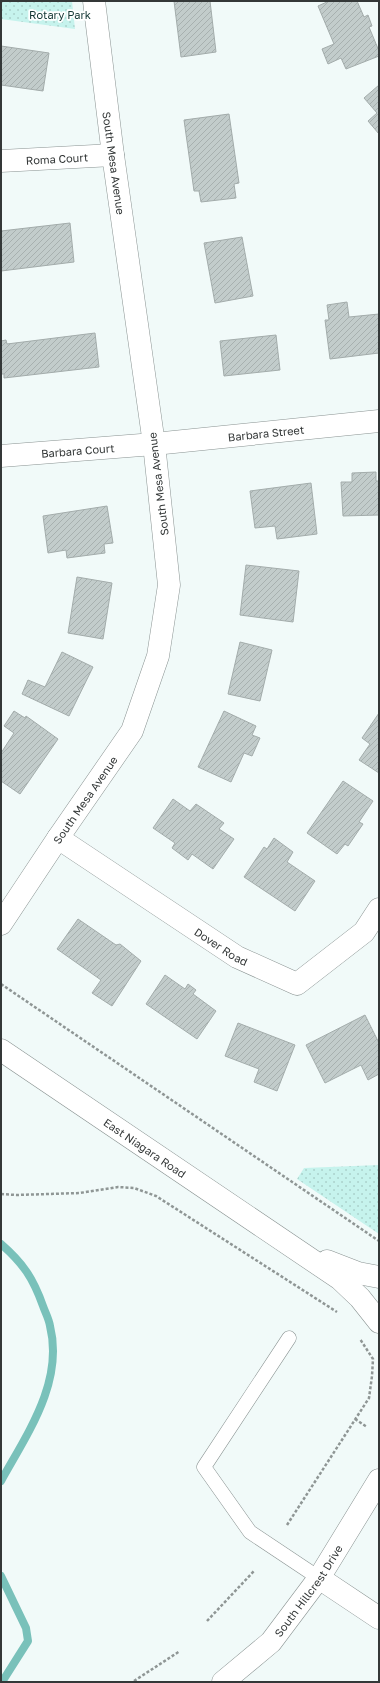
<svg xmlns="http://www.w3.org/2000/svg" width="380" height="1683" font-family="'Golos Text',sans-serif">
	<style>
		.grass { fill: url(#grass-dots) }
		.lines { fill: none; stroke-linecap: round; stroke-linejoin: round }
		.stream { stroke: #79c1ba; stroke-width: 8 }
		.building { fill: url(#building-hatch); stroke: #a3acab }
		.lane-casing { stroke: #8a9392; stroke-width: 15 }
		.street-casing { stroke: #8a9392; stroke-width: 23 }
		.secondary-casing { stroke: #8a9392; stroke-width: 23 }
		.path { stroke: #8f9695; stroke-width: 2.5; stroke-dasharray: 3 2; stroke-linecap: butt }
		.lane { stroke: #fff; stroke-width: 14 }
		.street { stroke: #fff; stroke-width: 22 }
		.secondary { stroke: #fff; stroke-width: 22 }
		.labels { text-anchor: middle; dominant-baseline: central; stroke-width: 3.5; stroke-linejoin: round; paint-order: stroke }
		.park-label { font-size: 11px; fill: #133734; stroke: #fff }
		.street-label { font-size: 11px; fill: #343838; stroke: #fff }
	</style>
	<defs>
		<pattern id="grass-dots" width="8" height="8" patternUnits="userSpaceOnUse"><rect width="8" height="8" fill="#c6f3ed"/><path d="M2 2h.1M6 6h.1" fill="none" stroke="#abd1cc" stroke-width="1.8" stroke-linecap="round"/></pattern>
		<pattern id="building-hatch" width="6" height="6" patternUnits="userSpaceOnUse"><rect width="6" height="6" fill="#c2cccb"/><path d="M-1 1l2-2M0 6l6-6M5 7l2-2" fill="none" stroke="#a7b0af"/></pattern>
	</defs>
	<rect width="100%" height="100%" fill="#f1faf9"/>
	<path class="grass" d="M 1,1 L 72,1 L 75,29 L 1,19 Z
		M 379,1165 L 379,1234 L 297,1179 L 304,1168 Z"/>
	<g class="lines">
		<path class="stream" d="M 1,1244 C 23,1263 33,1278 43,1306 C 45,1312 49,1319 50,1326 C 64,1382 27,1434 1,1481
			M 1,1576 L 26,1628 L 28,1641 L 2,1682"/>
	</g>
	<path class="building" d="M 174,1 L 210,1 L 216,52 L 181,57 Z
		M 329,1 L 357,1 L 364,17 L 368,15 L 372,26 L 369,27 L 379,51 L 379,56 L 346,69 L 341,58 L 328,64 L 322,49 L 334,44 L 318,6 Z
		M 1,46 L 49,53 L 43,91 L 1,85 Z
		M 379,85 L 379,134 L 368,121 L 377,113 L 364,98 Z
		M 229,114 L 239,183 L 234,184 L 236,198 L 201,202 L 199,191 L 194,191 L 184,120 Z
		M 70,223 L 74,262 L 1,271 L 1,231 Z
		M 242,237 L 253,296 L 215,303 L 204,243 Z
		M 347,302 L 349,317 L 379,314 L 379,353 L 330,359 L 325,320 L 329,320 L 327,305 Z
		M 95,333 L 99,367 L 4,378 L 4,374 L 1,374 L 1,341 L 6,340 L 7,344 Z
		M 276,335 L 280,370 L 224,376 L 220,341 Z
		M 376,472 L 376,481 L 379,481 L 379,515 L 343,516 L 341,482 L 352,482 L 352,473 Z
		M 311,483 L 317,534 L 277,539 L 275,526 L 255,528 L 250,491 Z
		M 107,506 L 113,543 L 104,544 L 105,553 L 67,558 L 66,550 L 48,553 L 43,516 Z
		M 246,565 L 299,571 L 293,622 L 240,615 Z
		M 77,577 L 112,583 L 103,639 L 68,633 Z
		M 240,642 L 272,650 L 260,701 L 228,694 Z
		M 62,652 L 93,667 L 69,716 L 22,694 L 28,680 L 45,687 Z
		M 14,711 L 25,718 L 26,716 L 58,739 L 20,794 L 1,781 L 1,753 L 14,733 L 4,726 Z
		M 224,711 L 256,726 L 252,735 L 260,738 L 252,756 L 244,753 L 231,782 L 198,767 Z
		M 379,713 L 379,773 L 359,760 L 370,744 L 362,738 Z
		M 343,781 L 373,801 L 359,822 L 363,824 L 348,846 L 345,844 L 337,854 L 307,833 Z
		M 173,799 L 190,811 L 196,804 L 224,823 L 219,829 L 234,839 L 213,869 L 192,854 L 188,860 L 172,848 L 175,843 L 153,828 Z
		M 274,838 L 293,852 L 287,862 L 315,881 L 295,911 L 244,877 L 264,847 L 267,849 Z
		M 78,919 L 116,945 L 120,944 L 141,961 L 112,1006 L 92,993 L 101,980 L 57,949 Z
		M 165,975 L 185,989 L 188,984 L 196,990 L 193,994 L 216,1011 L 197,1039 L 146,1004 Z
		M 365,1015 L 379,1043 L 379,1074 L 368,1080 L 361,1065 L 325,1083 L 306,1045 Z
		M 238,1023 L 295,1045 L 277,1091 L 254,1082 L 259,1069 L 225,1056 Z"/>
	<g class="lines">
		<g class="lane-casing">
			<path id="lane" d="M 289,1338 L 204,1467 L 250,1532 L 319,1578"/>
		</g>
		<g class="street-casing">
			<g id="street">
				<path id="s1" d="M 1,161 L 113,155"/>
				<path id="s2" d="M 1,456 L 154,444 L 379,421"/>
				<path id="s3" d="M 58,838 L 237,957 L 297,984 L 364,932 L 379,909"/>
				<path id="s4" d="M 1,924 L 58,838 L 132,731 L 158,656 L 169,585 L 154,444 L 113,155 L 94,1"/>
				<path d="M 319,1578 L 379,1618"/>
			</g>
		</g>
		<g class="secondary-casing">
			<g id="secondary">
				<path id="s5" d="M 1,1050 L 340,1279 L 360,1298 L 379,1322"/>
				<path d="M 327,1261 L 358,1273 L 379,1277"/>
				<path id="s6" d="M 223,1682 L 271,1642 L 319,1578 L 379,1480"/>
			</g>
		</g>
		<path class="path" d="M 1,984 L 379,1241
			M 1,1194 L 16,1195 L 80,1193 L 118,1187 L 134,1188 L 156,1196 L 337,1312
			M 355,1419 L 367,1427
			M 287,1525 L 369,1398 L 372,1376 L 373,1359 L 360,1339
			M 207,1621 L 254,1571
			M 134,1681 L 180,1651"/>
		<use href="#lane" class="lane"/>
		<use href="#street" class="street"/>
		<use href="#secondary" class="secondary"/>
	</g>
	<g class="labels">
		<g class="park-label">
			<text x="60" y="14">Rotary Park</text>
		</g>
		<g class="street-label">
			<text stroke="none"><textPath href="#s1" startOffset="56">Roma Court</textPath></text>
			<text transform="translate(114 163) rotate(82)">South Mesa Avenue</text>
			<text stroke="none"><textPath href="#s2" startOffset="266">Barbara Street</textPath></text>
			<text stroke="none"><textPath href="#s2" startOffset="77">Barbara Court</textPath></text>
			<text transform="translate(158 484) rotate(-97)">South Mesa Avenue</text>
			<text stroke="none"><textPath href="#s4" startOffset="150">South Mesa Avenue</textPath></text>
			<text stroke="none"><textPath href="#s3" startOffset="196">Dover Road</textPath></text>
			<text stroke="none"><textPath href="#s5" startOffset="174">East Niagara Road</textPath></text>
			<text stroke="none"><textPath href="#s6" startOffset="126">South Hillcrest Drive</textPath></text>
		</g>
	</g>
	<rect width="380" height="1683" fill="none" stroke="#343838" stroke-width="4"/>
</svg>
